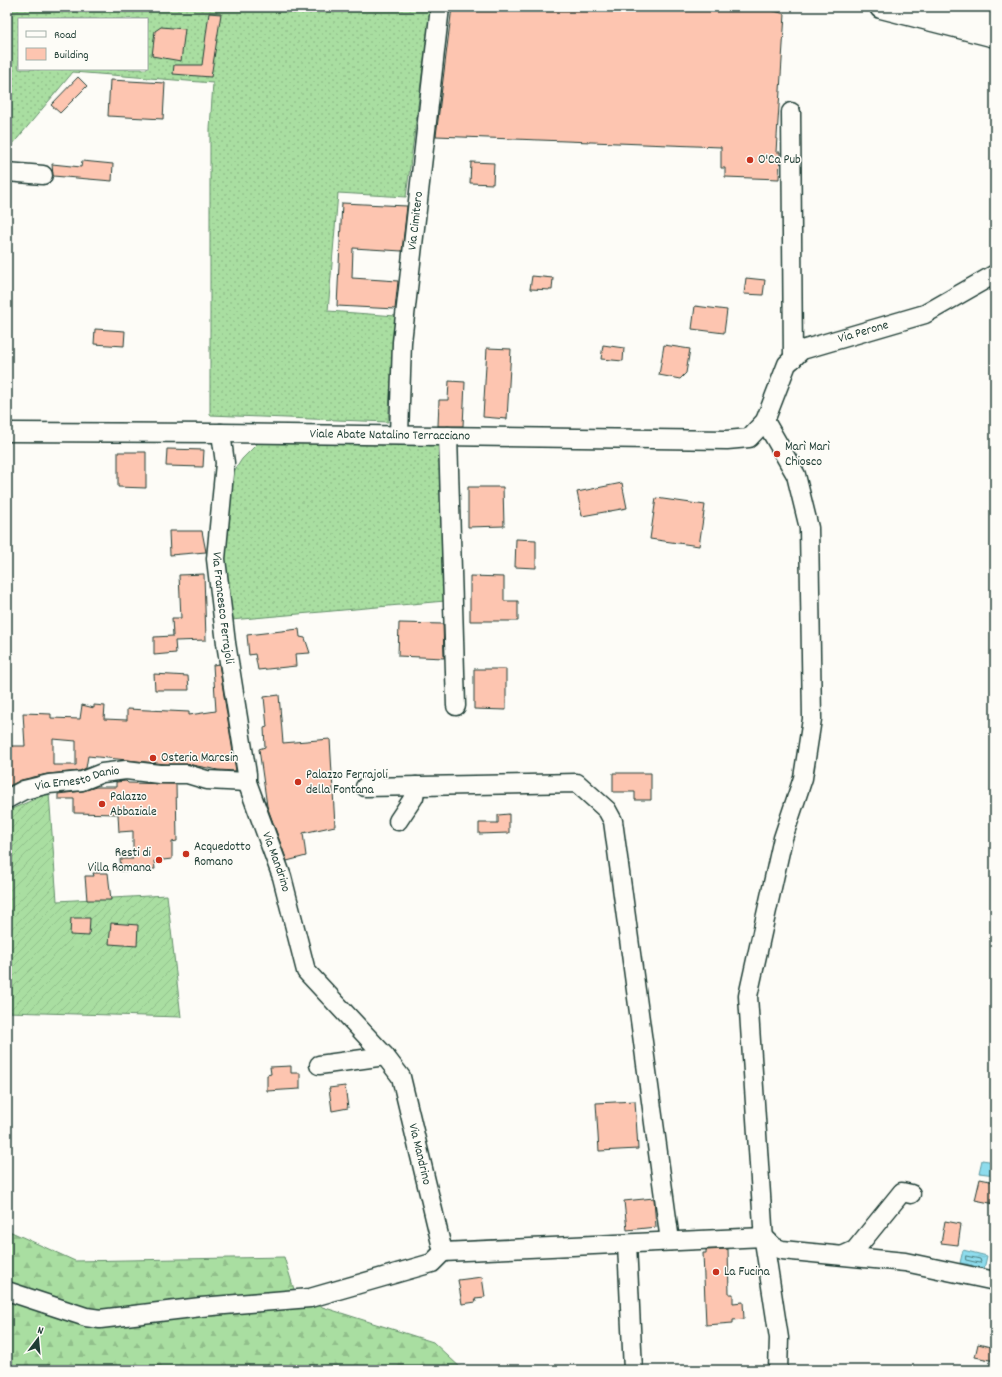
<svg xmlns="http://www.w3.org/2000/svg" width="1002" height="1377" font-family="Dekko,sans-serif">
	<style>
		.grass { fill: url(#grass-dots); stroke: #648e6a; fill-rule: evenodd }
		.forest { fill: url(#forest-firs); stroke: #648e6a }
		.garden { fill: url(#garden-furrows); stroke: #648e6a }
		.water { fill: url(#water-ripples); stroke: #629ca3 }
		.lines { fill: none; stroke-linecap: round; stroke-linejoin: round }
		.shore { stroke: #4b7d7e; stroke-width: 1 }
		.building { fill: #fdc5b0; stroke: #1f3d34; fill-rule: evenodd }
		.minor-casing { stroke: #1f3d34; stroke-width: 21 }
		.highway-casing { stroke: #1f3d34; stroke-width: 25 }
		.minor { stroke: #fdfcf7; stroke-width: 18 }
		.highway { stroke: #fdfcf7; stroke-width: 22 }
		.poi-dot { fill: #c8321e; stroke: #fdfcf7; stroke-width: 1.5 }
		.labels { text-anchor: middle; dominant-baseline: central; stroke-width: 3; stroke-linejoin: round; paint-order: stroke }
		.poi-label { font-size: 13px; fill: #1f3d34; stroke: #fdfcf7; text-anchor: start }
		.street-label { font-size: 13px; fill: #1f3d34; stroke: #fdfcf7 }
	</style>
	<defs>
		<pattern id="grass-dots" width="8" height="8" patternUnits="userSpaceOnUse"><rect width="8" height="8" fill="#a9dea1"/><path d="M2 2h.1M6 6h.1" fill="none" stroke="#91bf8b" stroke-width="1.8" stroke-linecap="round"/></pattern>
		<pattern id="forest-firs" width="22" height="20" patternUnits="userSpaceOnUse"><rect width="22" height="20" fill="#a9dea1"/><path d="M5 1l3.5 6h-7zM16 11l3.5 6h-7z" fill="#91bf8b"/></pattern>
		<pattern id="garden-furrows" width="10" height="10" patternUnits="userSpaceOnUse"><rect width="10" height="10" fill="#a9dea1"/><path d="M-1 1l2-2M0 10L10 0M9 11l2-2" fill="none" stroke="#91bf8b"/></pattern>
		<pattern id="water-ripples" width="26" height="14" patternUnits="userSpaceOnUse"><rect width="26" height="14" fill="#8edced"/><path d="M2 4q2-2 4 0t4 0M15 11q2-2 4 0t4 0" fill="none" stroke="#7abecc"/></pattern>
	</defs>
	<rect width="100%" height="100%" fill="#fdfcf7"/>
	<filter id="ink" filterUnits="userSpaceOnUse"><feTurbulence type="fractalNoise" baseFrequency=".025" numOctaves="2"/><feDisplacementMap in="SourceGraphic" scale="8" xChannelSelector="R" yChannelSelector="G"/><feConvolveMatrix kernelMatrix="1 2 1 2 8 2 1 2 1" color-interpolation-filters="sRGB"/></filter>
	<g filter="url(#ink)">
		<path class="grass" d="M 7,7 L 319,7 L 349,10 L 350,7 L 431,7 L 406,197 L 338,193 L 328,311 L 396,316 L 388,422 L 210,415 L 210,129 L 213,83 L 73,72 L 7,151 ZM 19,19 L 147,19 L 147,69 L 19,69 Z
			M 262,439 L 441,443 L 445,601 L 231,620 L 220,559 L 231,476 L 242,459 Z"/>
		<path class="forest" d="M 7,1230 L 75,1261 L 284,1257 L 297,1299 L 433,1342 L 463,1370 L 7,1370 Z"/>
		<path class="garden" d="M 49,793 L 57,901 L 167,895 L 181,1017 L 7,1012 L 7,811 Z"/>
		<path class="water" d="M 982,1160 L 995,1162 L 995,1175 L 979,1173 Z
			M 963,1250 L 987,1256 L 984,1269 L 960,1263 Z"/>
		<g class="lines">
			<path class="shore" d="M 966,1256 L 980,1259 L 981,1262 L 979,1263 L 966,1260 Z"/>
		</g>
		<path class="building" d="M 452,7 L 760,7 L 785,14 L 776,152 L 780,152 L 779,179 L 725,177 L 725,168 L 721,168 L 721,147 L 436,136 Z
			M 209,13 L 221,14 L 211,77 L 173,74 L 174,65 L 202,65 Z
			M 161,27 L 185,29 L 181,61 L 152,56 L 155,31 Z
			M 78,77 L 87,86 L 60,113 L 51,105 Z
			M 110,80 L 165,83 L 163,119 L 108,116 Z
			M 82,161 L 113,164 L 112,181 L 53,176 L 52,164 L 81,167 Z
			M 471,162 L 494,163 L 493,184 L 470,183 Z
			M 342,203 L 407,206 L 402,251 L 353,248 L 352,278 L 398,281 L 395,309 L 337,306 Z
			M 532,276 L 553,278 L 552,290 L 530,289 Z
			M 746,278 L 765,280 L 763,295 L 744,294 Z
			M 695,306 L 727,310 L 724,333 L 692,329 Z
			M 95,329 L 125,331 L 124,346 L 94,344 Z
			M 603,345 L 624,348 L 623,361 L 601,359 Z
			M 664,345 L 690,349 L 686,373 L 680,379 L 659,375 Z
			M 487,348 L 511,349 L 507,419 L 483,417 Z
			M 449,381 L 465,382 L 463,426 L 438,426 L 439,400 L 448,400 Z
			M 167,449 L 204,450 L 203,467 L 166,466 Z
			M 118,452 L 146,452 L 146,488 L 118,487 Z
			M 622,483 L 627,508 L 582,516 L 577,492 Z
			M 468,487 L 503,487 L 504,526 L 468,527 Z
			M 656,498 L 705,505 L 699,546 L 650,539 Z
			M 169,531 L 202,531 L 206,552 L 170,555 Z
			M 516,539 L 536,540 L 536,568 L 515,567 Z
			M 204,574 L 206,640 L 175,641 L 176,653 L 154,655 L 154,637 L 173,636 L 172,618 L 181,618 L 179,575 Z
			M 470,576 L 504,577 L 504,601 L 518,601 L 518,621 L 470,621 Z
			M 399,623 L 443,624 L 444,658 L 398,656 Z
			M 299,629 L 300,637 L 305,638 L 310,653 L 295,654 L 296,666 L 258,670 L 255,654 L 249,655 L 247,635 Z
			M 219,664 L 236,771 L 218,770 L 187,764 L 166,764 L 88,756 L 86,768 L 80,771 L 47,774 L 21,780 L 7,787 L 7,746 L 25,746 L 23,713 L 51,714 L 51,718 L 80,719 L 82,705 L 94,708 L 94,705 L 105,706 L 104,719 L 127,720 L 127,709 L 189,712 L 189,715 L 216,711 L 213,665 ZM 53,739 L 76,741 L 76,765 L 53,765 Z
			M 474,669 L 506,669 L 506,710 L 474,709 Z
			M 154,674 L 188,676 L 189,690 L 155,690 Z
			M 279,695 L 283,743 L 330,739 L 335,826 L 303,833 L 306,856 L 287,861 L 267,806 L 259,749 L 265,747 L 264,728 L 267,727 L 264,697 Z
			M 613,773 L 651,773 L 651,800 L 635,800 L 635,792 L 613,792 Z
			M 126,781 L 128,783 L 176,784 L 177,841 L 172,842 L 172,859 L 154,861 L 155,869 L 121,871 L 120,859 L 133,859 L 133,831 L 119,832 L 118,814 L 74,813 L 74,799 L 58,799 L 58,794 L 83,791 L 96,787 L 116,787 L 116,782 Z
			M 509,814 L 509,833 L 479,834 L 479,823 L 498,823 L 498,815 Z
			M 93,873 L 108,873 L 111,900 L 87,900 L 85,876 L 94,876 Z
			M 71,918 L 90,918 L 89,936 L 70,935 Z
			M 111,923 L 138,925 L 137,946 L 109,944 Z
			M 291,1066 L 291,1073 L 300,1073 L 300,1089 L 267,1091 L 267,1075 L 271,1074 L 270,1067 Z
			M 345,1086 L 348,1108 L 332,1111 L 329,1088 Z
			M 635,1101 L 638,1149 L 599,1151 L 596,1103 Z
			M 980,1179 L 995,1182 L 995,1204 L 975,1200 Z
			M 654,1198 L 656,1227 L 627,1230 L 624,1201 Z
			M 945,1221 L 961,1224 L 958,1245 L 941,1243 Z
			M 728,1249 L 729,1294 L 733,1294 L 733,1303 L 743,1302 L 744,1319 L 733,1320 L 733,1323 L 706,1325 L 703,1253 L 706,1253 L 706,1250 Z
			M 482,1277 L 485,1297 L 475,1298 L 476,1302 L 462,1304 L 458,1280 Z
			M 978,1344 L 995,1348 L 995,1361 L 975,1357 Z"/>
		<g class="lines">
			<g class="minor-casing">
				<g id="minor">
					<path d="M 791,112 L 793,359"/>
					<path d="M 7,172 L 43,175"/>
					<path d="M 765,421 L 796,475 L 809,528 L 812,719 L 803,778 L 783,838 L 748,996 L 764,1241 L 779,1338 L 778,1370"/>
					<path id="s1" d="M 7,432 L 221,433 L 727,440 L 749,438 L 765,421 L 787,364 L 802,350 L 925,314 L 995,274"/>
					<path id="s2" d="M 221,433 L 225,463 L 216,559 L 226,643 L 247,774 L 247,782 L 282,877 L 306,971 L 385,1056 L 401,1077 L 443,1252 L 764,1237"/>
					<path id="s3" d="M 399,435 L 402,342 L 440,7"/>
					<path d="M 448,436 L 456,706"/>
					<path d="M 365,787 L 577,783 L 607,810 L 613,821 L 670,1241"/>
					<path id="s4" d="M 7,799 L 24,790 L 49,784 L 82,781 L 102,773 L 126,770 L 159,774 L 187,774 L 207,780 L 247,782"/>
					<path d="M 398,821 L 414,797 L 416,786"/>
					<path d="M 319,1065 L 385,1056"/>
					<path d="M 764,1237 L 774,1247 L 782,1250 L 905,1262 L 995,1281"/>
					<path d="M 627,1244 L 633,1370"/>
					<path d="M 844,1255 L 855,1250 L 902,1192 L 911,1194"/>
					<path d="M 7,1291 L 86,1317 L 100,1319 L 201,1307 L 310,1298 L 432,1263 L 443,1252"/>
				</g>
			</g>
			<g class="highway-casing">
				<path id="highway" d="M 881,7 L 995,36
					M 948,7 L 995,19"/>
			</g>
			<use href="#minor" class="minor"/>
			<use href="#highway" class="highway"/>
		</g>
	</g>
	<g class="poi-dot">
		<circle cx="750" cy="160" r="4"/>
		<circle cx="777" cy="454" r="4"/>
		<circle cx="153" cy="758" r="4"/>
		<circle cx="298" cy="782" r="4"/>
		<circle cx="102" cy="804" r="4"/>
		<circle cx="186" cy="854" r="4"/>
		<circle cx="159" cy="860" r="4"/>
		<circle cx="716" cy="1272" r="4"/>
	</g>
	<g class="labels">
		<g class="poi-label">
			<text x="758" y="160">O'Ca Pub</text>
			<text x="785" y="447">Marì Marì<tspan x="785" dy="15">Chiosco</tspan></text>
			<text x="161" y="758">Osteria Marcsin</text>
			<text x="306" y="775">Palazzo Ferrajoli<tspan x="306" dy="15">della Fontana</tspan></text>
			<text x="110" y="797">Palazzo<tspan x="110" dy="15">Abbaziale</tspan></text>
			<text x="194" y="847">Acquedotto<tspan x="194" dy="15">Romano</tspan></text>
			<text x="151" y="853" text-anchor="end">Resti di<tspan x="151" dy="15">Villa Romana</tspan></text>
			<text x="724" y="1272">La Fucina</text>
		</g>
		<g class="street-label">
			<text stroke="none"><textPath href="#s3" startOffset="215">Via Cimitero</textPath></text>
			<text stroke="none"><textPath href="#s1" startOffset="911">Via Perone</textPath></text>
			<text stroke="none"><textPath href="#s1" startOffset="383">Viale Abate Natalino Terracciano</textPath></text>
			<text stroke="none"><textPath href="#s2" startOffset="176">Via Francesco Ferrajoli</textPath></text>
			<text stroke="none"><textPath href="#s4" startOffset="74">Via Ernesto Danio</textPath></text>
			<text stroke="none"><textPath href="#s2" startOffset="437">Via Mandrino</textPath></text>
			<text stroke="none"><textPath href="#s2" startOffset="772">Via Mandrino</textPath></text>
		</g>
	</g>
	<rect width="1002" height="1377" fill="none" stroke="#fdfcf7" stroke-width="24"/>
	<rect x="12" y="12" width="978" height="1353" fill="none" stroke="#1f3d34" stroke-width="1.5" filter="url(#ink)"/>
	<rect x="18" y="18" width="130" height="52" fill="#fdfcf7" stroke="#a4b0a9"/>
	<rect x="26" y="31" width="20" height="6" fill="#fdfcf7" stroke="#a4b0a9"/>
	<text x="54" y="38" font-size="12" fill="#1f3d34">Road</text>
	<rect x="26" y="48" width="20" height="12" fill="#fdc5b0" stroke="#a4b0a9"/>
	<text x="54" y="58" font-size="12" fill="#1f3d34">Building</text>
	<g transform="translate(38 1339) rotate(16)" stroke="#fdfcf7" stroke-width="3" paint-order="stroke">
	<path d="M0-3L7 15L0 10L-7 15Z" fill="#1f3d34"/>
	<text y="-6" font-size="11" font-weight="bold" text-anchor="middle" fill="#1f3d34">N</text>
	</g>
</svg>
